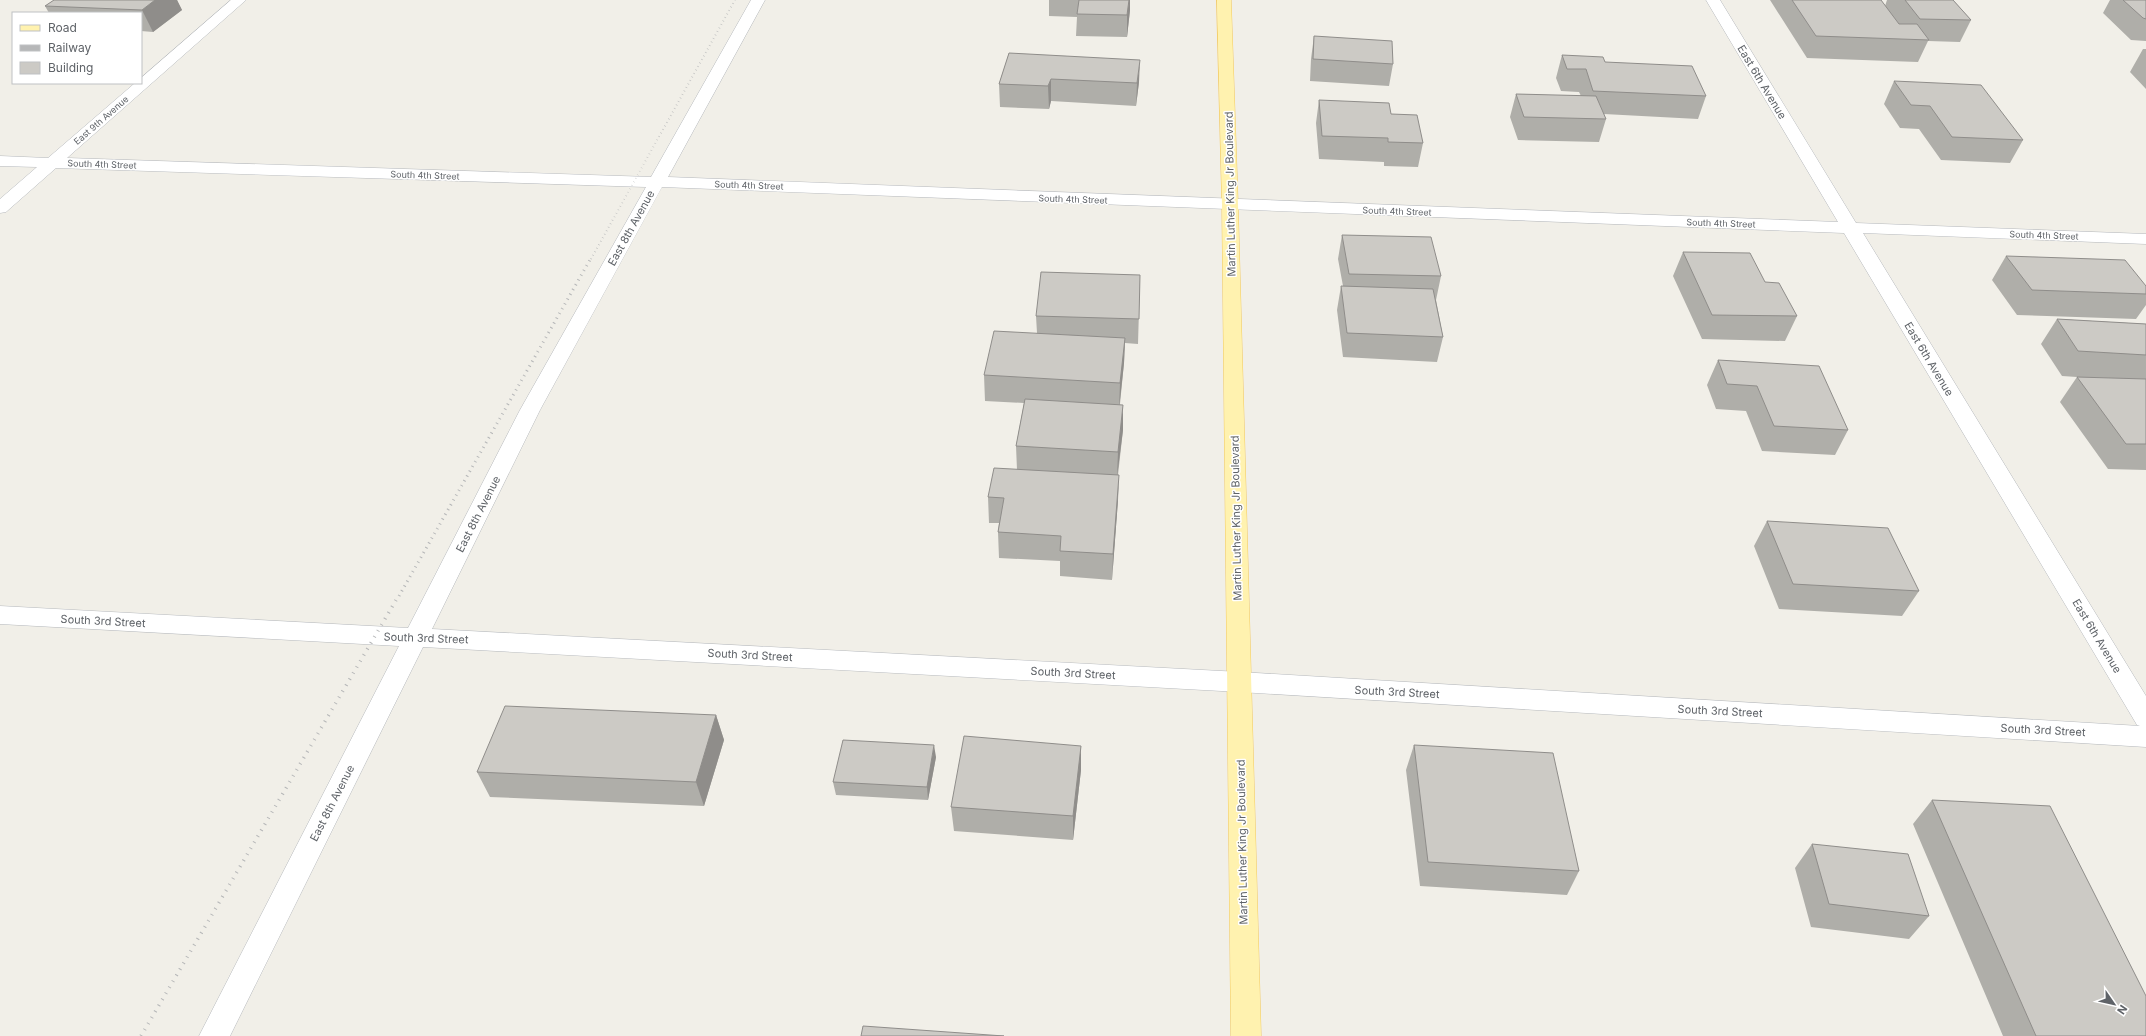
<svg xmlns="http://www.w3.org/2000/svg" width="2146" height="1036" font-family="Inter,sans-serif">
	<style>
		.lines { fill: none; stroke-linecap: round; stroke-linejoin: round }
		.street-casing { stroke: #b5b8bc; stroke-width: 1 }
		.primary-casing { stroke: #f2c960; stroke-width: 1 }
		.street { fill: #fff; fill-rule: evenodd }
		.primary { fill: #fff2af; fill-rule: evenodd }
		.rail-far2 { stroke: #b6b7b8; stroke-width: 2; stroke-dasharray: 0.5 3.5; stroke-linecap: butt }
		.rail-far1 { stroke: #b6b7b8; stroke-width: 3; stroke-dasharray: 1 4.5; stroke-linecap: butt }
		.rail { stroke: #b6b7b8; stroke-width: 3.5; stroke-dasharray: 1 6; stroke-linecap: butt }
		.wall { fill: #afaea9 }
		.shaded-wall { fill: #8f8d8a }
		.building { fill: #cccac5; stroke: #8f8d8a }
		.labels { text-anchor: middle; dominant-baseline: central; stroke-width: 3; stroke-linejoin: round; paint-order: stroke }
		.far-street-label { font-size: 9px; fill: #5f6368; stroke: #fff }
		.street-label { font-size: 11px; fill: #5f6368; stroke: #fff }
	</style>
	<rect width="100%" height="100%" fill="#f1efe8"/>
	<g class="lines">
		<g class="street-casing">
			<path id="street" d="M 231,0 L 246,0 L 67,158 L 651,177 L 751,0 L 765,0 L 668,177 L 1838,222 L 1706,0 L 1720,0 L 1856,223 L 2146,234 L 2146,244 L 1863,233 L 2146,696 L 2146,747 L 1240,692 L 423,647 L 230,1036 L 199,1036 L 399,646 L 0,624 L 0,606 L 408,628 L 520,410 L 646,187 L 56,168 L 6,212 L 0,213 L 0,199 L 37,167 L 0,166 L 0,156 L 48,158 L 135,83 L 141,83 L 141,78 ZM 662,187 L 1844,233 L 2137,725 L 2140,726 L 1240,672 L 432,629 L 540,410 Z"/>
		</g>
		<g class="primary-casing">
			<path id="primary" d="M 1217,0 L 1231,0 L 1238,205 L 1261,1036 L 1231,1036 L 1222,205 Z"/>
		</g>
		<use href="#street" class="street"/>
		<use href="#primary" class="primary"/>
		<path class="rail-far2" d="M 591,259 L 735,0"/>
		<path class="rail-far1" d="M 399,596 L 591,258"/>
		<path class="rail" d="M 141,1036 L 399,595"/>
	</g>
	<path class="wall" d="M 54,0 L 177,0 L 182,10 L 153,32 L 141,31 L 141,13 L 49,13 L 45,6 Z
		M 1049,0 L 1130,0 L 1130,10 L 1127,37 L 1076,36 L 1077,17 L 1049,16 Z
		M 1770,0 L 1881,0 L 1885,6 L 1887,0 L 1953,0 L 1971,20 L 1960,42 L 1928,41 L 1918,62 L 1807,58 Z
		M 2110,0 L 2146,0 L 2146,41 L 2131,40 L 2103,13 Z
		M 1314,36 L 1393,64 L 1389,86 L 1310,81 L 1311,59 Z
		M 2143,49 L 2146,49 L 2146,89 L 2130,72 Z
		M 1009,53 L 1139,82 L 1136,106 L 1051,101 L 1049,109 L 1000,107 L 999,84 Z
		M 1562,55 L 1605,62 L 1706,96 L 1698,119 L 1604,114 L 1606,119 L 1599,142 L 1518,140 L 1510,117 L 1516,94 L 1581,96 L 1579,92 L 1561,91 L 1556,78 Z
		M 1894,81 L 2023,140 L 2010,163 L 1941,160 L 1919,129 L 1900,128 L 1884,104 Z
		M 1319,100 L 1391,114 L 1423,143 L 1418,167 L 1384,166 L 1384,162 L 1319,159 L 1316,123 Z
		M 1342,235 L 1441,276 L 1436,300 L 1443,337 L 1437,362 L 1343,357 L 1337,310 L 1341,286 L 1343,286 L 1338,259 Z
		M 1683,252 L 1765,282 L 1797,316 L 1785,341 L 1702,339 L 1673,276 Z
		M 2006,256 L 2146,286 L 2146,305 L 2136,319 L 2017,315 L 1992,280 Z
		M 1140,275 L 1138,344 L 1125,343 L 1124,363 L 1120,404 L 1123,430 L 1118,475 L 1118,500 L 1112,580 L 1060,576 L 1060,561 L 999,558 L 998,532 L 999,523 L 989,523 L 988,497 L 1017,470 L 1016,446 L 1024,403 L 985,401 L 984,375 L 1037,333 L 1036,316 Z
		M 2057,319 L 2146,324 L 2146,470 L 2108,469 L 2060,402 L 2077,377 L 2062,376 L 2041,344 Z
		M 1718,360 L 1848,430 L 1835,455 L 1762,451 L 1746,411 L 1716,409 L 1707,385 Z
		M 1767,521 L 1919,591 L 1902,616 L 1779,609 L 1754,546 Z
		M 716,715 L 724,740 L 704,806 L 490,797 L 477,772 Z
		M 1414,745 L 1579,871 L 1567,895 L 1420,886 L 1406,770 Z
		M 1081,746 L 1081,770 L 1073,840 L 954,831 L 951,807 Z
		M 936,757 L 928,800 L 836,795 L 833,782 Z
		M 1932,800 L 2146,1036 L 2003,1036 L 1913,824 Z
		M 1812,844 L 1929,916 L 1909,939 L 1811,927 L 1795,868 Z"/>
	<path class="shaded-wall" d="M 155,0 L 177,0 L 182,10 L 153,32 L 142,10 Z
		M 1129,0 L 1130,0 L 1130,10 L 1127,37 L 1127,15 Z
		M 1140,60 L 1139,82 L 1136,106 L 1137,83 Z
		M 1051,79 L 1051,101 L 1049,109 L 1048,86 Z
		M 1125,338 L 1124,363 L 1119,409 L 1120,383 Z
		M 1123,405 L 1123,430 L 1117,477 L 1118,452 Z
		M 1119,475 L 1118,500 L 1112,580 L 1113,554 Z
		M 716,715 L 724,740 L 704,806 L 696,782 Z
		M 934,745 L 936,757 L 928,800 L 927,787 Z
		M 1081,746 L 1081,770 L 1073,840 L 1073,816 Z"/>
	<path class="building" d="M 54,0 L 155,0 L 142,10 L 45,6 Z
		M 1079,0 L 1129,0 L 1127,15 L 1077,14 Z
		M 1792,0 L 1881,0 L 1899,24 L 1917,24 L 1929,40 L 1816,36 Z
		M 1905,0 L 1953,0 L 1971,20 L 1920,19 Z
		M 2123,0 L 2146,0 L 2146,19 L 2143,18 Z
		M 1314,36 L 1392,41 L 1393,64 L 1313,59 Z
		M 1009,53 L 1140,60 L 1137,83 L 1051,79 L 1048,86 L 999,84 Z
		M 1562,55 L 1603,57 L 1605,62 L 1692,66 L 1706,96 L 1593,91 L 1586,69 L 1567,69 Z
		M 1894,81 L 1981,85 L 2023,140 L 1952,137 L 1930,106 L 1911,105 Z
		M 1516,94 L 1596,96 L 1606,119 L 1524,117 Z
		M 1319,100 L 1389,103 L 1391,114 L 1417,115 L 1423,143 L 1388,142 L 1388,138 L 1322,136 Z
		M 1342,235 L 1431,237 L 1441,276 L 1349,274 Z
		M 1683,252 L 1750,253 L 1765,282 L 1779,283 L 1797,316 L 1712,315 Z
		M 2006,256 L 2125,260 L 2146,286 L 2146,294 L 2032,290 Z
		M 1041,272 L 1140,275 L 1139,319 L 1036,316 Z
		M 1341,286 L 1433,289 L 1443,337 L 1347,333 Z
		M 2057,319 L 2146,324 L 2146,355 L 2078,351 Z
		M 994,331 L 1125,338 L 1120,383 L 984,375 Z
		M 1718,360 L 1819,366 L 1848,430 L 1774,426 L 1757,386 L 1727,384 Z
		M 2077,377 L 2146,379 L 2146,444 L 2126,444 Z
		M 1025,399 L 1123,405 L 1118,452 L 1016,446 Z
		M 994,468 L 1119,475 L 1113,554 L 1060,551 L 1061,536 L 998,532 L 1004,498 L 988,497 Z
		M 1767,521 L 1888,528 L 1919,591 L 1793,584 Z
		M 505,706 L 716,715 L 696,782 L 477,772 Z
		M 964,736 L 1081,746 L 1073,816 L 951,807 Z
		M 843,740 L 934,745 L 927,787 L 833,782 Z
		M 1414,745 L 1553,753 L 1579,871 L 1428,862 Z
		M 1932,800 L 2050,806 L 2146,996 L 2146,1036 L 2036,1036 Z
		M 1812,844 L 1908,854 L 1929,916 L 1829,904 Z
		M 863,1026 L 1004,1036 L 861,1036 Z"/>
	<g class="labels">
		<g class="far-street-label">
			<text transform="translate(101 120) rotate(-41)">East 9th Avenue</text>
			<text transform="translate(102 164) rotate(2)">South 4th Street</text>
			<text transform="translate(425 175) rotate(2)">South 4th Street</text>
			<text transform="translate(749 185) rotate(2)">South 4th Street</text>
			<text transform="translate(1073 199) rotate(2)">South 4th Street</text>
			<text transform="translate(1397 211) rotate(2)">South 4th Street</text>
			<text transform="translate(1721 223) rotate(2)">South 4th Street</text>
			<text transform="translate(2044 235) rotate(2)">South 4th Street</text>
		</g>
		<g class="street-label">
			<text transform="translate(1762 82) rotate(59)">East 6th Avenue</text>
			<text transform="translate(1230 194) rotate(-91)">Martin Luther King Jr Boulevard</text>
			<text transform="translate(631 228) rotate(-61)">East 8th Avenue</text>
			<text transform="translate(1929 359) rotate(59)">East 6th Avenue</text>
			<text transform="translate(478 514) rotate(-63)">East 8th Avenue</text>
			<text transform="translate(1236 518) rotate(-91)">Martin Luther King Jr Boulevard</text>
			<text transform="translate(103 621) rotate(3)">South 3rd Street</text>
			<text transform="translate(2097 636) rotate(59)">East 6th Avenue</text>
			<text transform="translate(426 638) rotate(2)">South 3rd Street</text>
			<text transform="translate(750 655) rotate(3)">South 3rd Street</text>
			<text transform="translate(1073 673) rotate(3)">South 3rd Street</text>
			<text transform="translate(1397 692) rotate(3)">South 3rd Street</text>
			<text transform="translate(1720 711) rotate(3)">South 3rd Street</text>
			<text transform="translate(2043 730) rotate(3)">South 3rd Street</text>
			<text transform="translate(332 803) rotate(-63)">East 8th Avenue</text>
			<text transform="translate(1242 842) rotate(-91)">Martin Luther King Jr Boulevard</text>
		</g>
	</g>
	<rect x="12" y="12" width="130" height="72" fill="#ffffff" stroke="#bfc1c3"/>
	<rect x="20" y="25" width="20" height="6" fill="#fff2af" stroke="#bfc1c3"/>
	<text x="48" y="32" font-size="12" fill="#5f6368">Road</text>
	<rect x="20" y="45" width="20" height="6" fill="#b6b7b8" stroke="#bfc1c3"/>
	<text x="48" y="52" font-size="12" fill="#5f6368">Railway</text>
	<rect x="20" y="62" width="20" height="12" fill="#cccac5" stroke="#bfc1c3"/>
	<text x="48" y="72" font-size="12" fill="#5f6368">Building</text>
	<g transform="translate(2114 1004) rotate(124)" stroke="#ffffff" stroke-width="3" paint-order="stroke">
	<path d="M0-3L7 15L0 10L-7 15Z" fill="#5f6368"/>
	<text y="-6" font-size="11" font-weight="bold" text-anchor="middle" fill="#5f6368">N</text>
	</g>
</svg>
